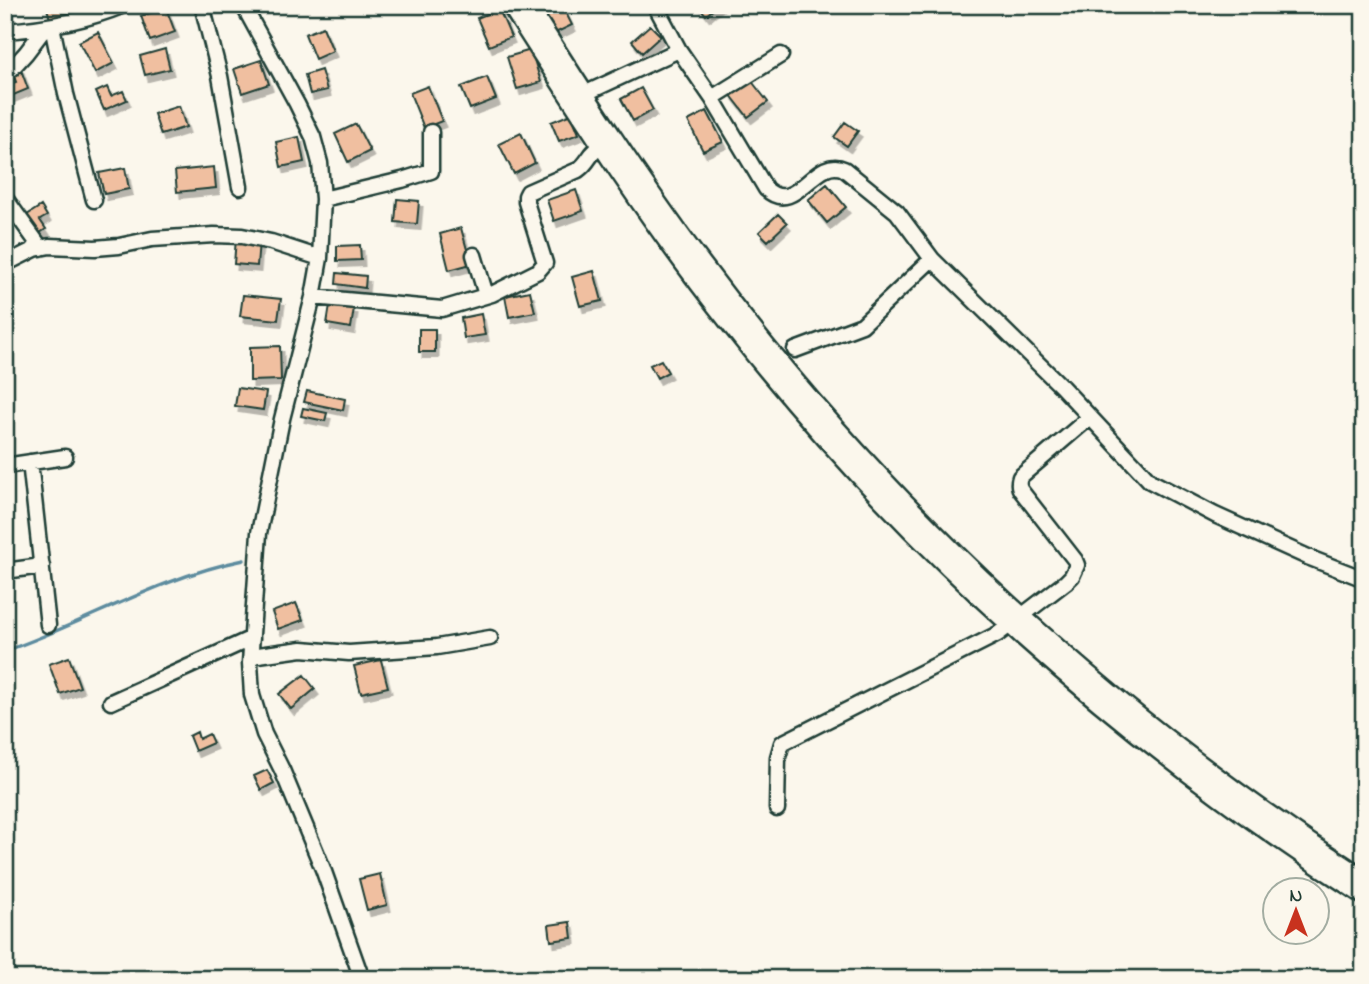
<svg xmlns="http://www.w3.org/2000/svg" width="1369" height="984" font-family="'Indie Flower',sans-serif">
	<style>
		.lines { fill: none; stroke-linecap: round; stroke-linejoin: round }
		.stream { stroke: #5d8c9f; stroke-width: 3.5 }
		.building { fill: #f0bfa0; stroke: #1f3d34; stroke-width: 2; filter: url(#shadow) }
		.minor-casing { stroke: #1f3d34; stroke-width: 19 }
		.major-casing { stroke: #1f3d34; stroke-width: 23 }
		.minor { stroke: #fbf7ec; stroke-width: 14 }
		.major { stroke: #fbf7ec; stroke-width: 18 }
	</style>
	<defs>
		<filter id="shadow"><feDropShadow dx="3.5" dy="6" stdDeviation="0" flood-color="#0004"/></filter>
	</defs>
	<rect width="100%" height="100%" fill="#fbf7ec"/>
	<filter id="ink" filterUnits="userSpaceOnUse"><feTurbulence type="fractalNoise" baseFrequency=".0143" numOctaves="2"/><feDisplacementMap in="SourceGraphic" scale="14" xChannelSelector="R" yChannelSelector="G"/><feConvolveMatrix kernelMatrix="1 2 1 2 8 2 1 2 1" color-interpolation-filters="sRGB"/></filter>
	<g filter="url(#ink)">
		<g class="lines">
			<path class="stream" d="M 5,651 C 86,623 159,577 244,560"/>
		</g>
		<path class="building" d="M 46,5 L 91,5 L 91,7 L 50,19 Z
			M 560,5 L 562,5 L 572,25 L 549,36 L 539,15 Z
			M 698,5 L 719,5 L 706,15 Z
			M 166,8 L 175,32 L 150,41 L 141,16 Z
			M 499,9 L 511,37 L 489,46 L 477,18 Z
			M 650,25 L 661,36 L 642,53 L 632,41 Z
			M 323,27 L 333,51 L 315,59 L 305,34 Z
			M 98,32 L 114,63 L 95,73 L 79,42 Z
			M 165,49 L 170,69 L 145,75 L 140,56 Z
			M 531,50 L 541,82 L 517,89 L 507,57 Z
			M 261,60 L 269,84 L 242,93 L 234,69 Z
			M 20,67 L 28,89 L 11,96 L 7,85 L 16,82 L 11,70 Z
			M 321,70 L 327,90 L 310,94 L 305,75 Z
			M 487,77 L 496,99 L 470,109 L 461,87 Z
			M 750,79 L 768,102 L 748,117 L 730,94 Z
			M 428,86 L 442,121 L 424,128 L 410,93 Z
			M 107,87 L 111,96 L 123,91 L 127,100 L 104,110 L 96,92 Z
			M 641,88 L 653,110 L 633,121 L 621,99 Z
			M 179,106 L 186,127 L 161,135 L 154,114 Z
			M 707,111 L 723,142 L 703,151 L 688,121 Z
			M 571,114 L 579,134 L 559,141 L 551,122 Z
			M 845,122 L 858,131 L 847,146 L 834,137 Z
			M 356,124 L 370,151 L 348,162 L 335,134 Z
			M 521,133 L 535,163 L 514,174 L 499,144 Z
			M 299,137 L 304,162 L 281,167 L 276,142 Z
			M 214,167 L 216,188 L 177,192 L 175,171 Z
			M 125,168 L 129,189 L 104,194 L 99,173 Z
			M 827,184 L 846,207 L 827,223 L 808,200 Z
			M 576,190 L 583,211 L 554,221 L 547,200 Z
			M 397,199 L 419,201 L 417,224 L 395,222 Z
			M 41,206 L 47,216 L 40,220 L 46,229 L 35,236 L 24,217 Z
			M 778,214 L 787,223 L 768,241 L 759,232 Z
			M 461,228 L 471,264 L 449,270 L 440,234 Z
			M 236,238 L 259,241 L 257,266 L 234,264 Z
			M 360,245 L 361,260 L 337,261 L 337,246 Z
			M 594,271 L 602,301 L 580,306 L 572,277 Z
			M 337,273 L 366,276 L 365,288 L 336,284 Z
			M 530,291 L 535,312 L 509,317 L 505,296 Z
			M 243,295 L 281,299 L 278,320 L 240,316 Z
			M 330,305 L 354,308 L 351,328 L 327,324 Z
			M 481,314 L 485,335 L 464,338 L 461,318 Z
			M 419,329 L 435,329 L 435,352 L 419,352 Z
			M 280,346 L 281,380 L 250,381 L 250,347 Z
			M 661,360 L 668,372 L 657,378 L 650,365 Z
			M 238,388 L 266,392 L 263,410 L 235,406 Z
			M 307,391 L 345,399 L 343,410 L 304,402 Z
			M 303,408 L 327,413 L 325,421 L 301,416 Z
			M 296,603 L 303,620 L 278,629 L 272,612 Z
			M 69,657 L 80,687 L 60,694 L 49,664 Z
			M 381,660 L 388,687 L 361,693 L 354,666 Z
			M 304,675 L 315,689 L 291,709 L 279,694 Z
			M 197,732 L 199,739 L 209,734 L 213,743 L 195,751 L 189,736 Z
			M 267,770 L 274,783 L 261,790 L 254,776 Z
			M 380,874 L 387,905 L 367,910 L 359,879 Z
			M 570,922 L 572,938 L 551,941 L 549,925 Z"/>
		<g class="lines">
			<g class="minor-casing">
				<path id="minor" d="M 202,5 L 220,76 L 240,187
					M 243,5 L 297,104 L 313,137 L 320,163 L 323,199 L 320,258 L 313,297 L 282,419 L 259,533 L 250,663 L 252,695 L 264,734 L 282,770 L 323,869 L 362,979
					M 655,5 L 679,50 L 712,98 L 766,189 C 796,217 815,155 844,169 L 897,212 L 932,259 L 1061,386 L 1150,481 L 1215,515 L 1310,558 L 1364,579
					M 52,26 L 66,94 L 94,200
					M 5,31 C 47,28 85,21 124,5
					M 5,76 L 26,53 L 45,28
					M 584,94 L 679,50
					M 712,98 L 781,55
					M 5,198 L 41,248
					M 323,199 L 402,180 L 431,171 L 431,132
					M 474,255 L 486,295
					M 5,264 L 35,249 L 50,246 L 95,248 L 119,246 L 152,239 L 214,235 L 242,236 L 271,242 L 320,258
					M 313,297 L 442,309 L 492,294 L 538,271 L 545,263 L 526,202 L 526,196 L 528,192 L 578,170 C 590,162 589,152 602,146
					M 795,350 L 862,325 L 932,259
					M 30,462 L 48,625
					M 5,466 L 65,457
					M 5,571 L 42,566
					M 251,656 L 302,649 L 349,653 L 437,647 L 490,638
					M 111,702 L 252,638
					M 777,809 L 778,757 L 782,743 L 998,634 L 1066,582 L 1072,576 L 1077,565 L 1075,560 L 1022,492 C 1018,487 1018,483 1020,477 L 1090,417"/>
			</g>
			<g class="major-casing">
				<path id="major" d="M 511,5 C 581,114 650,223 731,324 C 907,549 1124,741 1364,895
					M 527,5 C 583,93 639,181 702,265 C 883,507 1109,716 1364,879"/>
			</g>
			<use href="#minor" class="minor"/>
			<use href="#major" class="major"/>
		</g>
	</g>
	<rect width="1369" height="984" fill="none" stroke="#fbf7ec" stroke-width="28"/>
	<rect x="14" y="14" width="1341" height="956" fill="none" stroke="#1f3d34" stroke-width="2.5" filter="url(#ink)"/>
	<g transform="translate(1296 911)"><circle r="33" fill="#fbf7ec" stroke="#a3ada2" stroke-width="2"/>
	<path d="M0-5L12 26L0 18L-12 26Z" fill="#c8321e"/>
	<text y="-10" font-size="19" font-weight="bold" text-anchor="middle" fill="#1f3d34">N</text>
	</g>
</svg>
